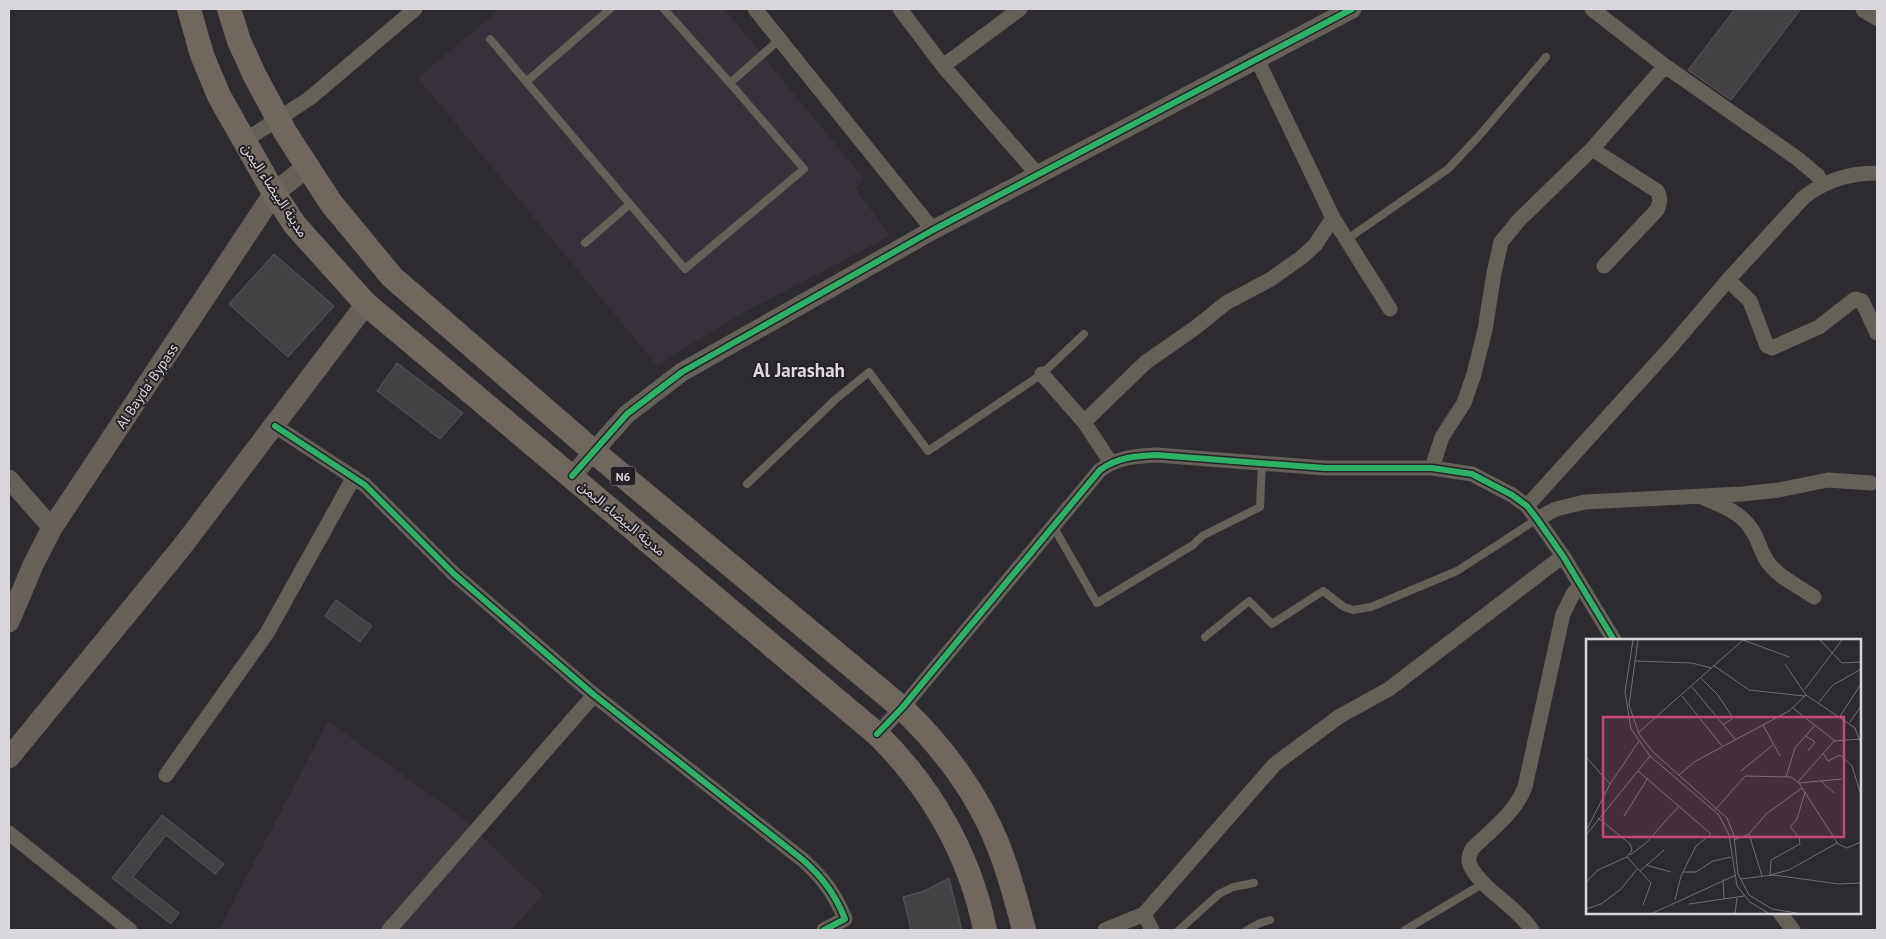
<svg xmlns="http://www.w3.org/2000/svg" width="1886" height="939" font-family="'PT Sans','Noto Sans Arabic',sans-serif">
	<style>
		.built { fill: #37313c }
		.building { fill: #444144; stroke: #5c595c }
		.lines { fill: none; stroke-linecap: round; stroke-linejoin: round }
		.service { stroke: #656058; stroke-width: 8 }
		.minor { stroke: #656058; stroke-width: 15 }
		.tertiary { stroke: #656058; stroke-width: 19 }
		.secondary { stroke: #68615a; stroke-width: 21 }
		.primary { stroke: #70685f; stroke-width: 24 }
		.cycleway-casing { stroke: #242127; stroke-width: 9 }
		.cycleway { stroke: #2db169; stroke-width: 6 }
		.labels { text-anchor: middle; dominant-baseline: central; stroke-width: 4; stroke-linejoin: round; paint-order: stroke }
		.shield { fill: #242127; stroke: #a3a0a6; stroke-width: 1 }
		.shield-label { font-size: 12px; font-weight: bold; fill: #dad7dc }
		.street-label { font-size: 14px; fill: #dad7dc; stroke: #242127 }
		.district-label { font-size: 19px; font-weight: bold; fill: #ded9e2; stroke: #242127 }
		.inset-road { fill: none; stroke: #737075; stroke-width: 1 }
		.view { fill: #c8487b; fill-opacity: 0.15; stroke: #c8487b; stroke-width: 2.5 }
		.inset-edge { fill: none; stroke: #dad7dc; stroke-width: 2.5 }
	</style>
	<rect width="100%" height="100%" fill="#2e2b30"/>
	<path class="built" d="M 500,9 L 724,9 L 864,179 L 855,188 L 890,236 L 737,316 L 657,365 L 418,78 Z
		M 328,721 L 461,817 L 543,895 L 511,930 L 219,930 Z"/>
	<path class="building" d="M 1735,9 L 1801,9 L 1731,100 L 1688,70 Z
		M 274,254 L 334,306 L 288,357 L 229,304 Z
		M 397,363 L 463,413 L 440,439 L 377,391 Z
		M 336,600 L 372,626 L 360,642 L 325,616 Z
		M 162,815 L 224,864 L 215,874 L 166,835 L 133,877 L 179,913 L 171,924 L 112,878 Z
		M 949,878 L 962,930 L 911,930 L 903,897 L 924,891 Z"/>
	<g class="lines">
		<path class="service" d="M 664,9 L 730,83 L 780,39
			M 490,39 L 685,269 L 804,169 L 730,83
			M 526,82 L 610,9
			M 1346,240 L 1448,169 L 1479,136 L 1546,57
			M 585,243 L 630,204
			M 747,484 L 836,399 L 869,372 L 928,451 L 1042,374 L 1084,334
			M 1053,526 L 1097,603 L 1193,545 L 1202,536 L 1260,507 L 1262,464
			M 1205,637 L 1249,601 L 1272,624 L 1323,591 L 1344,607 L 1353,610 L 1371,607 L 1457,571 L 1537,519
			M 1179,930 L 1219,894 L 1233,887 L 1254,883
			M 1247,930 L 1260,923 L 1270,920
			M 1405,930 L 1484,883"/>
		<path class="minor" d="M 755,9 L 933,230
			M 900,9 L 943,66 L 1038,175
			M 1592,9 L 1665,66 L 1798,159 L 1818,176 L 1822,185
			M 1257,59 L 1333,218 L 1390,309
			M 943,66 L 1020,9
			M 244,141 L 310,98 L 415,9
			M 1592,149 L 1657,191 C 1661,198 1660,202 1657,210 L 1604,266
			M 1728,280 L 1750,301 L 1767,346 L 1772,348 L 1819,327 L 1855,299 L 1862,301 L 1877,333
			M 1042,374 L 1084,422 L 1111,463
			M 1084,422 L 1146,362 L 1195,328 L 1226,303 L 1271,279 L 1302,257 L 1315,245 L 1333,218
			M 275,426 L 365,485 L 454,574 L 594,695 L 803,860 C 823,878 835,894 845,919 L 824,930
			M 1432,468 L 1442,437 L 1464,403 L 1474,374 L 1485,330 L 1494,273 L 1501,242 L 1519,220 L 1592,149 L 1665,66
			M 1704,498 C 1726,507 1745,514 1756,537 C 1760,546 1763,557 1770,565 C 1780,578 1800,587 1814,597
			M 1527,506 L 1670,348 L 1728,280 L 1802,199 C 1824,180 1849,173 1877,173
			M 1537,519 L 1556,509 L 1585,502 L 1742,494 L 1779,490 L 1828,480 L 1871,483
			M 877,734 L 902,708 L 1100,470 C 1118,457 1136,456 1157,455 L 1325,468 L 1432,468 L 1472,474 L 1512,495 L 1527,506 L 1537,519 L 1563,556 L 1614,640
			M 166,775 L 267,633 L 354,477
			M 9,833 L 130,930
			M 1780,913 L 1793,930
			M 1144,914 L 1152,930
			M 389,930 L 594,695
			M 1105,930 L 1144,914 L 1275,764 L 1340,716 L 1389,689 L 1563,556
			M 1532,930 C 1516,906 1483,890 1471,867 C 1467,861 1469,855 1472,849 C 1491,830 1515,813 1525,787 L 1563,614 L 1573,594 L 1580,586"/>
		<path class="tertiary" d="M 1865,9 L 1877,16
			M 572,476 L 627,414 L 682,372 L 933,230 L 1352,9
			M 9,479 L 52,528"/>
		<path class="secondary" d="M 9,622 L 33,565 L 52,528 L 274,193 L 307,167
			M 9,758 L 181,548 L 366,304"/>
		<path class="primary" d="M 189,9 L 202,55 L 219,96 L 274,193 L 295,225 L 366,304 L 877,734 C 931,787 970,855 985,930
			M 229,9 L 239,41 L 255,76 L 285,132 L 331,203 L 392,277 L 593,451 L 902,708 C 942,746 978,794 998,845 C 1009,873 1017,902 1024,930"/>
		<g class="cycleway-casing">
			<path id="cycleway" d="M 275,426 L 365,485 L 454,574 L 594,695 L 803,860 C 823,878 835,894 845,919 L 824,930
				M 572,476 L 627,414 L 682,372 L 933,230 L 1352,9
				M 877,734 L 902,708 L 1100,470 C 1118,457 1136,456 1157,455 L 1325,468 L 1432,468 L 1472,474 L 1512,495 L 1527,506 L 1537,519 L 1563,556 L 1614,640"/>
		</g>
		<use href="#cycleway" class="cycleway"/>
	</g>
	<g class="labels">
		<rect class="shield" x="610.5" y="466.5" width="25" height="19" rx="4"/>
		<g class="shield-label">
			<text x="623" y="476">N6</text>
		</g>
		<g class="street-label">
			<text transform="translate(275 190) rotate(57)">مدينة البيضاء اليمن</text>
			<text transform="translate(147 386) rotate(-56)">Al Bayda' Bypass</text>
			<text transform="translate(622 518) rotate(40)">مدينة البيضاء اليمن</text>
		</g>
		<g class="district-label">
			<text x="799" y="370">Al Jarashah</text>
		</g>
	</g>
	<g transform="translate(1586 639)">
		<rect width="275" height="275" fill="#2e2b30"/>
		<path class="inset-road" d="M 47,1 L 39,53 L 45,90 L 64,117 L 133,176 L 143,196 L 151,247 L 164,263 L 182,274M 52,1 L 43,66 L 53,95 L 67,113 L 141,179 L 148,197 L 152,235 L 163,256 L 186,270 L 211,274M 234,1 L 256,24 L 275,23M 49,22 L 106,24 L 125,29M 199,25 L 220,56 L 269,89 L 275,105M 127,26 L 163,51 L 218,57M 115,39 L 132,56 L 147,79 L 137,86M 106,48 L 149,100M 219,50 L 256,1M 96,57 L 136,107M 233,63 L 247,46 L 275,30M 207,69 L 249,102M 254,77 L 275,45M 264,83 L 275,67M 177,86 L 194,117M 52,94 L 157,1 L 203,18M 220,97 L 229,103 L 222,112M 237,114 L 242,122 L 254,116 L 266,127 L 275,156M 0,118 L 24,145M 52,132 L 125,195 L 110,207 L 95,237 L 89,261M 155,132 L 187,106M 93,136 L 108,123 L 203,72 L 220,56M 200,138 L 209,109 L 229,86M 235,142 L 248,154M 212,143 L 248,102 L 274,100M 213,144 L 256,140M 219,153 L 211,180 L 204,188 L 213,198 L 214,205 L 185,221 L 184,236 L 203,231 L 251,204M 129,171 L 159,137 L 205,138 L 213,144 L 252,205 L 261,209 L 275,203M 38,177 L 62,139M 0,192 L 24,145 L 53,102M 163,195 L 176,237M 0,196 L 64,117M 148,201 L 163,195 L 180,175 L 216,149M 44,216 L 60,204 L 93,167M 41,218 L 65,244 L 57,266M 60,226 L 85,233M 54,232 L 78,211M 97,233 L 110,233 L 127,222 L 145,218M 137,240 L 138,259M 155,240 L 187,236 L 253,245 L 275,244M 0,243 L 12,231 L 41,218 L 46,211 L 44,205 L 12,179M 103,265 L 158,257M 0,270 L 15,265 L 35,250 L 51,230M 67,274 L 150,236M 149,274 L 151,259"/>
		<path class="view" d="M 17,78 L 258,78 L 258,198 L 17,198 Z"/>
		<rect width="275" height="275" class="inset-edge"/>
	</g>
	<rect width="1886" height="939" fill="none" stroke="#dad7dc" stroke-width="20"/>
</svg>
